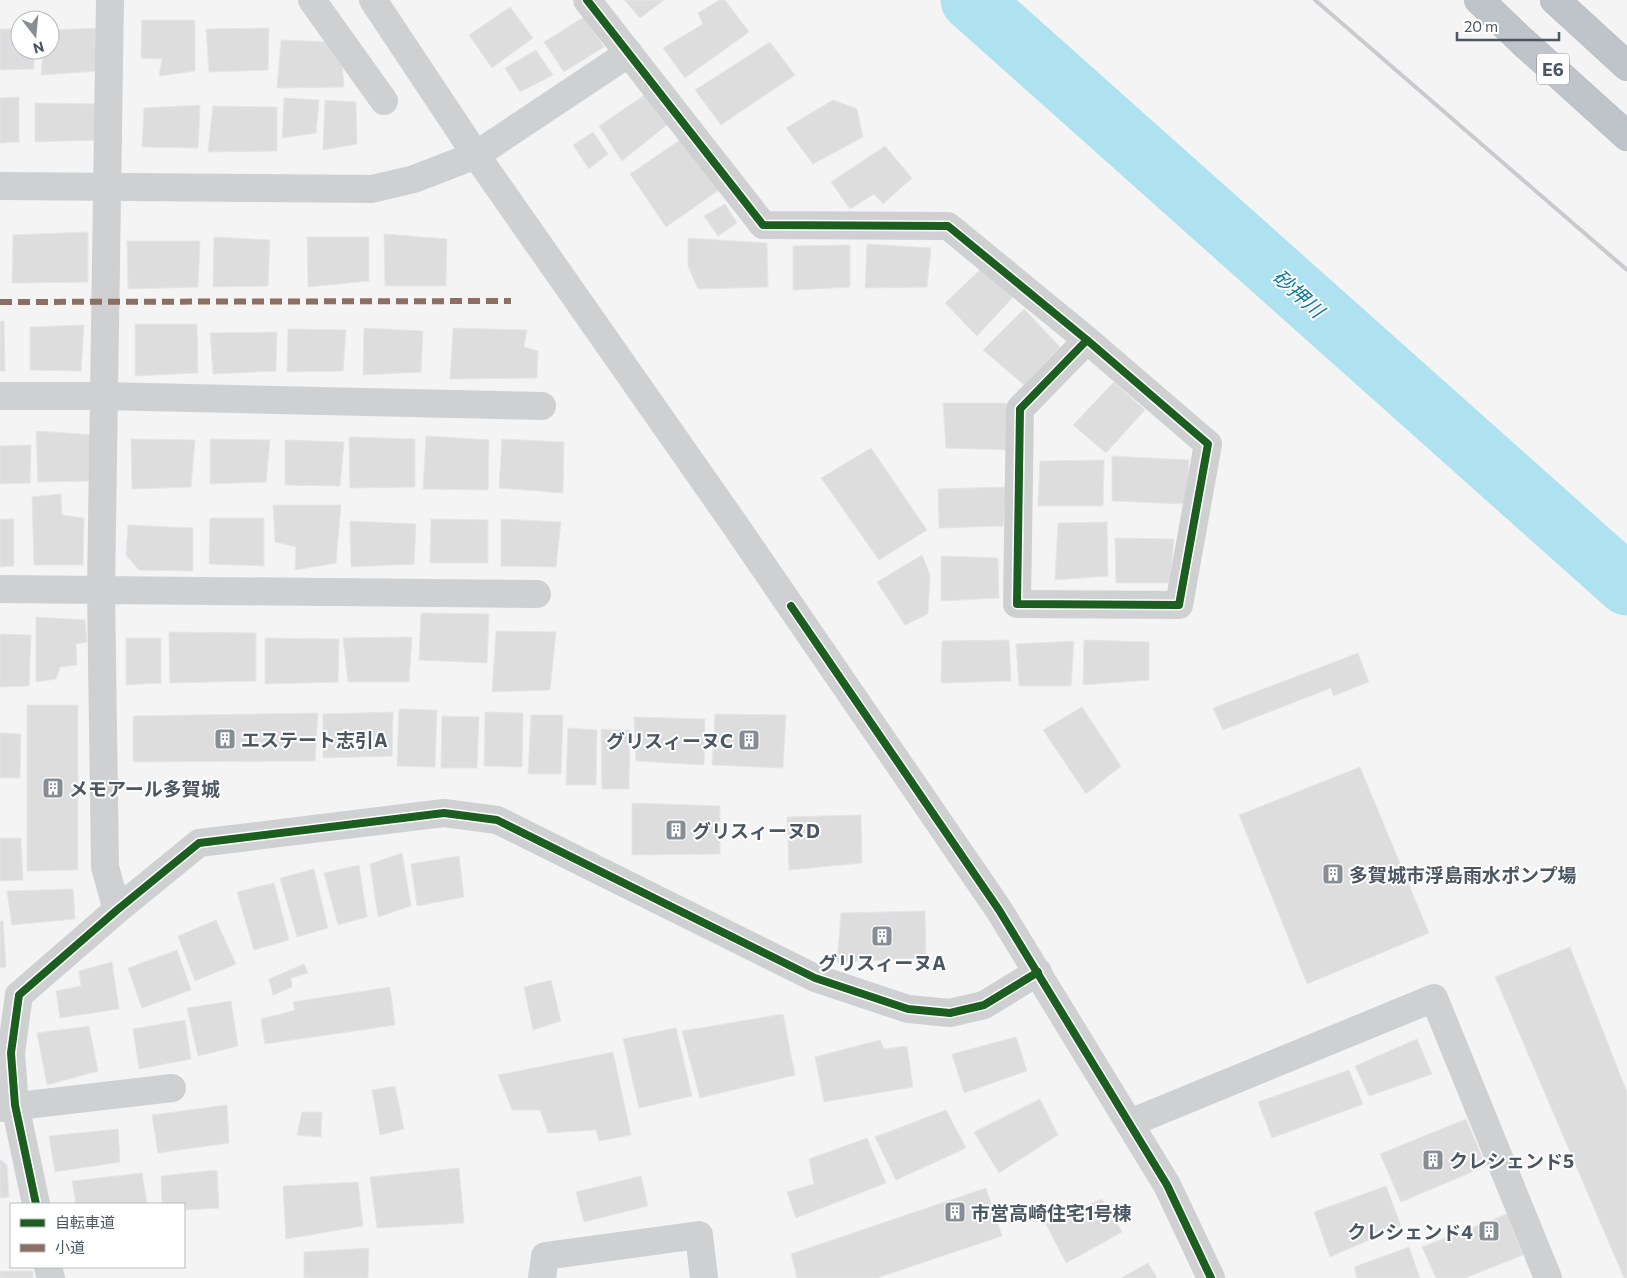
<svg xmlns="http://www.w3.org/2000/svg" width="1627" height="1278" font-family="Commissioner,'Noto Sans JP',sans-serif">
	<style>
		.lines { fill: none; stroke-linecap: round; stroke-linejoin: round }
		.river { stroke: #aee2f0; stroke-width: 61 }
		.building { fill: #ddddde; stroke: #e5e6e7 }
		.motorway-casing { stroke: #b9bec3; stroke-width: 30 }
		.minor { stroke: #ced0d2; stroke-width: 28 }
		.tertiary { stroke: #ced0d2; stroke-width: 28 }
		.motorway { stroke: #bec4c9; stroke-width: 28 }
		.rail { stroke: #c9cacc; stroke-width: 4 }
		.quiet { stroke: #8d6e63; stroke-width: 6; stroke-dasharray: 12 6; stroke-linecap: butt }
		.cycleway-casing { stroke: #fff; stroke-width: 11 }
		.cycleway { stroke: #1b5e20; stroke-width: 8 }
		.labels { text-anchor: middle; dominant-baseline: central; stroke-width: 4; stroke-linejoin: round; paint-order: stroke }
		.shield { fill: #fff; stroke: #808990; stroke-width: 1 }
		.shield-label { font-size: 18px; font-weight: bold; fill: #4a5661 }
		.poi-label { font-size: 19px; font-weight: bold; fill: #4a5661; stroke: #fff; text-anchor: start }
		.water-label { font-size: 20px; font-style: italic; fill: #0c7c9b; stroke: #fff }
	</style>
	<rect width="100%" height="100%" fill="#f4f4f4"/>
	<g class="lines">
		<path class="river" d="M 971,0 L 1627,585"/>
	</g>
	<path class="building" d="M 624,0 L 664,0 L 640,18 Z
		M 719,0 L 725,0 L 749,32 L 685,78 L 663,48 L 703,24 L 698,13 Z
		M 510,7 L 533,38 L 492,68 L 469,35 Z
		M 584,17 L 604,47 L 564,72 L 544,42 Z
		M 142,20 L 195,20 L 195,71 L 159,76 L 162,59 L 141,58 Z
		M 99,28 L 99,71 L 41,75 L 43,50 L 50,50 L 50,30 Z
		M 269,28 L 268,70 L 209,72 L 206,29 Z
		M 0,29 L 20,29 L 20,50 L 34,50 L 34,69 L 0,70 Z
		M 281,40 L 331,42 L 342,62 L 344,87 L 277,88 Z
		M 770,42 L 795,75 L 721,125 L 695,90 Z
		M 536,50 L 553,75 L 520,92 L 505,68 Z
		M 646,94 L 668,124 L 622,161 L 599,126 Z
		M 19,97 L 19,142 L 0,143 L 0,98 Z
		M 284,98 L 319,100 L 316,133 L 282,138 Z
		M 325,100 L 356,102 L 357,144 L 323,150 Z
		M 833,100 L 857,109 L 863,137 L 813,164 L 786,128 Z
		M 35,103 L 97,104 L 97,140 L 35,142 Z
		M 200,105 L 198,148 L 142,147 L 144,108 Z
		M 213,106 L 277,107 L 277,151 L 208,152 Z
		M 593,132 L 608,154 L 589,169 L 573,145 Z
		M 683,138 L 719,190 L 666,227 L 630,174 Z
		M 885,146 L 912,178 L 883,204 L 874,194 L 850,209 L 831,182 Z
		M 725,204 L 737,223 L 718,236 L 704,216 Z
		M 88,232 L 88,282 L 12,283 L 13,235 Z
		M 384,234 L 447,239 L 446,286 L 385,286 Z
		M 214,237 L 270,240 L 268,286 L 213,287 Z
		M 307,237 L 369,237 L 369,281 L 308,287 Z
		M 688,238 L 767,243 L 768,287 L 698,289 L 688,266 Z
		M 127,241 L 200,241 L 198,287 L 128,289 Z
		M 867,244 L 931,248 L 927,287 L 865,288 Z
		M 850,245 L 850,287 L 793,290 L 793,246 Z
		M 983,267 L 1015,295 L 977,336 L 945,303 Z
		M 1024,309 L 1060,347 L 1024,385 L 983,350 Z
		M 0,321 L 4,321 L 5,371 L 0,371 Z
		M 135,324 L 197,324 L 198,373 L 135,376 Z
		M 84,325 L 81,371 L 30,370 L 30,327 Z
		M 364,328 L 423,331 L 421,372 L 363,375 Z
		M 453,328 L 527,330 L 524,347 L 538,351 L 537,378 L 450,379 Z
		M 288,329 L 346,330 L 343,371 L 287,372 Z
		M 277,332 L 276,371 L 213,374 L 210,333 Z
		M 1114,382 L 1145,410 L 1106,453 L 1073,425 Z
		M 943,403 L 1006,403 L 1008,450 L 946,448 Z
		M 36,431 L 95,435 L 94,481 L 38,482 Z
		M 426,436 L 489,440 L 488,490 L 423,489 Z
		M 349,437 L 415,439 L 415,487 L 350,488 Z
		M 131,439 L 195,440 L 191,487 L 132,489 Z
		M 210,439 L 270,440 L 266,482 L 210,484 Z
		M 502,439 L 564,442 L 563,493 L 499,488 Z
		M 285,440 L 344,442 L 340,486 L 285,485 Z
		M 31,445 L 30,483 L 0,484 L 0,446 Z
		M 871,448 L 927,530 L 879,560 L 821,478 Z
		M 1112,456 L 1189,460 L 1186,504 L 1112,501 Z
		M 1104,460 L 1103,506 L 1038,506 L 1040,461 Z
		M 1007,487 L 1003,526 L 939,528 L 938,489 Z
		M 61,494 L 62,515 L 84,518 L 83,565 L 34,565 L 32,497 Z
		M 273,505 L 341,505 L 336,563 L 295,570 L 296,547 L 275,542 Z
		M 210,518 L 264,518 L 264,566 L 209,564 Z
		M 0,519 L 14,519 L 14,566 L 0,567 Z
		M 431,519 L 488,520 L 488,563 L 430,563 Z
		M 501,519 L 561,522 L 556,567 L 501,566 Z
		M 350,521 L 416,524 L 414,564 L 351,567 Z
		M 1107,522 L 1108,576 L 1055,580 L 1058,523 Z
		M 128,525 L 193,528 L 193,571 L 139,570 L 126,555 Z
		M 1115,538 L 1174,539 L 1170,583 L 1116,583 Z
		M 922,555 L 930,575 L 928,614 L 905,625 L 877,582 Z
		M 941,556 L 998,558 L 999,598 L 941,601 Z
		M 421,613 L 489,614 L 487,663 L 419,660 Z
		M 36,617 L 85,620 L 87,642 L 76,644 L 77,665 L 60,667 L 56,679 L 36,682 Z
		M 496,631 L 556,632 L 550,690 L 492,692 Z
		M 169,632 L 256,633 L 256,681 L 170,683 Z
		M 0,634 L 31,635 L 29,686 L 0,687 Z
		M 412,637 L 409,682 L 348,682 L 343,638 Z
		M 126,638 L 161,638 L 161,683 L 126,685 Z
		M 265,638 L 339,639 L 338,682 L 265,684 Z
		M 1009,640 L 1011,681 L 941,683 L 942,641 Z
		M 1084,640 L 1149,642 L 1149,680 L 1083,685 Z
		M 1074,641 L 1071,686 L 1019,686 L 1016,644 Z
		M 1358,653 L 1369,682 L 1333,696 L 1331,688 L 1223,730 L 1213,708 Z
		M 27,705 L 78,705 L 78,870 L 27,871 Z
		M 1082,707 L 1121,766 L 1086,794 L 1043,730 Z
		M 399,709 L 437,710 L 435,767 L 397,766 Z
		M 393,712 L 392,756 L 323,758 L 323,714 Z
		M 485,712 L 523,713 L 522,767 L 484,766 Z
		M 318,713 L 315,761 L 133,762 L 133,716 Z
		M 715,714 L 786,715 L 783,768 L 712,765 Z
		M 531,715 L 563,715 L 561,774 L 528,774 Z
		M 442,716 L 479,717 L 477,768 L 441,768 Z
		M 634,717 L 705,719 L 704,765 L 636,761 Z
		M 568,728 L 597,730 L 596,785 L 566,785 Z
		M 601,729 L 630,730 L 629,789 L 602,789 Z
		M 0,733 L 21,734 L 20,778 L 0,778 Z
		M 1360,767 L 1429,933 L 1307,984 L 1239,815 Z
		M 632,803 L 720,806 L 720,854 L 632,855 Z
		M 861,815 L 862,863 L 789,870 L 787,817 Z
		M 0,838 L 21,838 L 23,880 L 0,881 Z
		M 402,853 L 411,906 L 378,917 L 370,864 Z
		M 459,856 L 464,897 L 417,906 L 411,864 Z
		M 359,865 L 367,917 L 338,925 L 324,873 Z
		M 314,869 L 328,928 L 297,937 L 280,878 Z
		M 274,883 L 289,940 L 254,950 L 237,892 Z
		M 73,889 L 75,919 L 12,925 L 7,891 Z
		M 925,911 L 926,958 L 837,962 L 841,913 Z
		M 216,920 L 236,964 L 195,981 L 178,936 Z
		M 0,921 L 3,921 L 6,967 L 0,968 Z
		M 1570,947 L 1627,1092 L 1627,1278 L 1624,1278 L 1495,977 Z
		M 177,950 L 191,990 L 142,1008 L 128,968 Z
		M 112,962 L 119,1009 L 60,1018 L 56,991 L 81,986 L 79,971 Z
		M 304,964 L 308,973 L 291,978 L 292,987 L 273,995 L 269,979 Z
		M 551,980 L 561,1021 L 533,1030 L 524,987 Z
		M 390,987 L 395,1025 L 265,1044 L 261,1019 L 295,1010 L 293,1002 Z
		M 231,1001 L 238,1046 L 198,1056 L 187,1008 Z
		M 783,1014 L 795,1075 L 700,1098 L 682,1031 Z
		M 185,1020 L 191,1059 L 139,1069 L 133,1029 Z
		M 89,1026 L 98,1071 L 47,1085 L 37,1033 Z
		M 676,1028 L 692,1096 L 639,1108 L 623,1039 Z
		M 1016,1037 L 1027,1071 L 964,1093 L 952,1054 Z
		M 1417,1039 L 1432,1074 L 1369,1096 L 1355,1066 Z
		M 880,1040 L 884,1049 L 907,1046 L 913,1087 L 824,1102 L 815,1057 Z
		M 613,1052 L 631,1135 L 599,1141 L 596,1130 L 548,1133 L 540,1110 L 512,1110 L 498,1075 Z
		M 1349,1070 L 1363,1104 L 1272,1138 L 1258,1102 Z
		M 395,1086 L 404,1129 L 380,1135 L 372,1090 Z
		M 1040,1099 L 1058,1135 L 999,1173 L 974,1132 Z
		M 227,1105 L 229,1143 L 158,1153 L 152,1115 Z
		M 946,1110 L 966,1148 L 896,1180 L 875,1137 Z
		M 302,1112 L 322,1112 L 321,1137 L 297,1135 Z
		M 1466,1119 L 1486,1166 L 1401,1202 L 1380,1154 Z
		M 118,1129 L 120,1162 L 55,1172 L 49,1136 Z
		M 867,1138 L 886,1183 L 796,1218 L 787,1192 L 814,1184 L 809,1159 Z
		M 0,1159 L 7,1165 L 9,1197 L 0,1198 Z
		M 459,1168 L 464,1223 L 377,1228 L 370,1177 Z
		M 217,1170 L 219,1208 L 184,1210 L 184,1204 L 162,1204 L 161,1176 Z
		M 142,1173 L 147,1204 L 76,1204 L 72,1181 Z
		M 641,1176 L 648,1206 L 584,1222 L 576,1192 Z
		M 358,1182 L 363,1226 L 286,1239 L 283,1186 Z
		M 1386,1186 L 1401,1226 L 1330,1257 L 1314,1212 Z
		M 986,1188 L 1002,1236 L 877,1278 L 797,1278 L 791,1254 Z
		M 1102,1199 L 1122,1232 L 1066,1263 L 1046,1224 Z
		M 1507,1214 L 1523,1255 L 1465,1278 L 1436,1278 L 1422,1247 Z
		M 1409,1247 L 1420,1278 L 1357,1278 L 1354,1267 Z
		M 369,1248 L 368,1278 L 304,1278 L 304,1252 Z
		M 1148,1263 L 1157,1278 L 1121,1278 Z
		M 0,1271 L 33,1271 L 33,1278 L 0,1278 Z"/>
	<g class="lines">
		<g class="motorway-casing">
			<path id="motorway" d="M 1479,0 L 1523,42 L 1627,136
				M 1555,0 L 1627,66"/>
		</g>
		<path class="minor" d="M 110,0 L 101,590 L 105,867 L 117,910
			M 312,0 L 384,101
			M 587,0 L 763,225 L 948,226 L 1087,340 L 1208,444 L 1179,605 L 1017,604 L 1020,409 L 1087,340
			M 476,155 L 629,53
			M 0,396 L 104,396 L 542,406
			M 0,589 L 537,594
			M 0,1108 L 172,1088
			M 1130,1123 L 1434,998 L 1548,1278
			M 36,1204 L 15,1105 L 11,1053 L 19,995 L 117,910 L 199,843 L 444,813 L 497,820 L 815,978 L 908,1009 L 950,1013 L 984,1005 L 1038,972
			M 48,1267 L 51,1278
			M 542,1278 L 545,1256 L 699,1235 L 704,1278"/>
		<path class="tertiary" d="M 373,0 L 476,155 L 735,525 L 999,910 L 1167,1185 L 1211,1278
			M 0,186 L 372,189 L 414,179 L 476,155"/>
		<use href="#motorway" class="motorway"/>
		<path class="rail" d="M 1315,0 L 1627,270"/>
		<path class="quiet" d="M 0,302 L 511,301"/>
		<g class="cycleway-casing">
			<path id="cycleway" d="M 587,0 L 763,225 L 948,226 L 1087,340 L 1208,444 L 1179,605 L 1017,604 L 1020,409 L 1087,340
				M 791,606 L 999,910 L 1167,1185 L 1211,1278
				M 36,1204 L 15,1105 L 11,1053 L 19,995 L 117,910 L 199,843 L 444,813 L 497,820 L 815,978 L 908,1009 L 950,1013 L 984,1005 L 1038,972"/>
		</g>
		<use href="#cycleway" class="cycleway"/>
	</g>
	<defs>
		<g id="building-square" transform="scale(1.125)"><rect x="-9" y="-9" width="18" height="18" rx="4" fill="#868d94" stroke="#fff"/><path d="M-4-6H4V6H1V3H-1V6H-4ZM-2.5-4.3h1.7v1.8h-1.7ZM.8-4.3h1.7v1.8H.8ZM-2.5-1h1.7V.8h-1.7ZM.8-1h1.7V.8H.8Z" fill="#fff"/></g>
	</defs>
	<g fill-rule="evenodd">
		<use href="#building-square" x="225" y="739"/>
		<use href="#building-square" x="749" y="740"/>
		<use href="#building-square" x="53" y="788"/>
		<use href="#building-square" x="676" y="830"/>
		<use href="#building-square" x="1333" y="874"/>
		<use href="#building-square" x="882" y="936"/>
		<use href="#building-square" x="1433" y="1160"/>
		<use href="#building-square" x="955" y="1212"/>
		<use href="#building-square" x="1489" y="1231"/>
	</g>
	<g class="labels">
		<rect class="shield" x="1537" y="53.5" width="32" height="31" rx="4"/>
		<g class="shield-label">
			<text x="1553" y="69">E6</text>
		</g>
		<g class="poi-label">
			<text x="241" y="739">エステート志引A</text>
			<text x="733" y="740" text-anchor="end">グリスィーヌC</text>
			<text x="69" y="788">メモアール多賀城</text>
			<text x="692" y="830">グリスィーヌD</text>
			<text x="1349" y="874">多賀城市浮島雨水ポンプ場</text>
			<text x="882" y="962" text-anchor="middle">グリスィーヌA</text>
			<text x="1449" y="1160">クレシェンド5</text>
			<text x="971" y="1212">市営高崎住宅1号棟</text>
			<text x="1473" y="1231" text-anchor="end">クレシェンド4</text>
		</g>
		<g class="water-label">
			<text transform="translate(1299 293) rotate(42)">砂押川</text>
		</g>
	</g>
	<rect x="10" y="1203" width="175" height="65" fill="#ffffff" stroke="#b7bbc0"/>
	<rect x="20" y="1219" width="25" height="8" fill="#1b5e20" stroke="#b7bbc0"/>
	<text x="55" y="1228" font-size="15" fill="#4a5661">自転車道</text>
	<rect x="20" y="1244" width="25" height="8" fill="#8d6e63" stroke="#b7bbc0"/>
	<text x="55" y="1253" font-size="15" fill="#4a5661">小道</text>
	<g transform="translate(35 35) rotate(164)"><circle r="24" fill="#ffffff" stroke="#b7bbc0"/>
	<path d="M0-4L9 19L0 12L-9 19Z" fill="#868d94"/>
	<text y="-8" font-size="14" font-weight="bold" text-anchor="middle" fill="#4a5661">N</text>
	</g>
	<path d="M1457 32v8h102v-8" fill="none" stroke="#4a5661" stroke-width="2.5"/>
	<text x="1464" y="32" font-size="15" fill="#4a5661" stroke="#ffffff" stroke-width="4" paint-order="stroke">20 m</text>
</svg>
